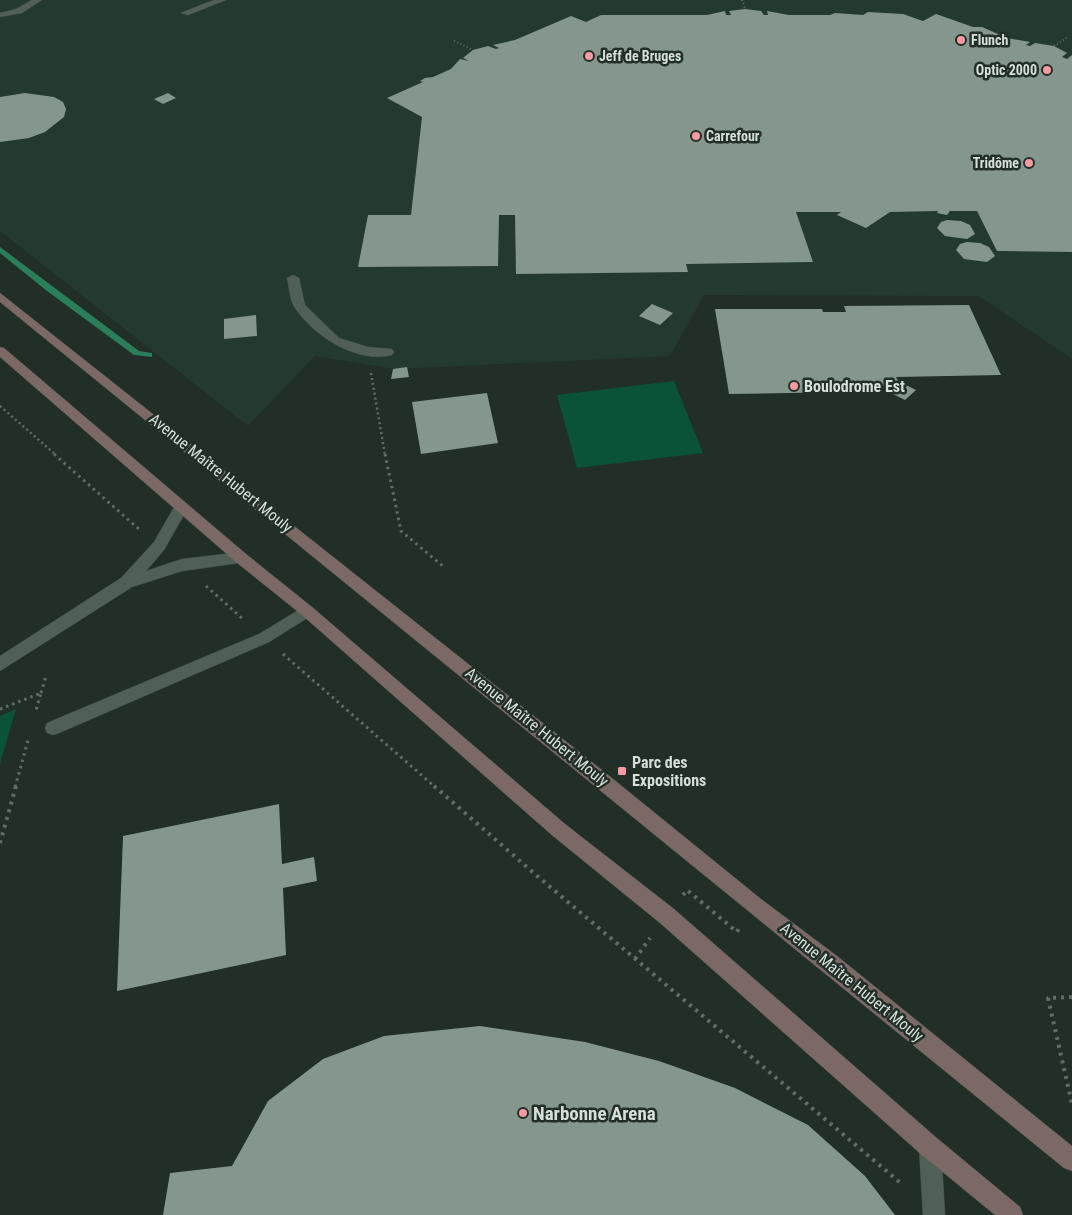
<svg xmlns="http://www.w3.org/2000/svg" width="1072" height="1215" font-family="'Roboto Condensed',sans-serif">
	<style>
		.built { fill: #243a2f }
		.green { fill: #0a5336 }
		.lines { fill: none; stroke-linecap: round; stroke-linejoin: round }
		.stream { fill: #2a7e5a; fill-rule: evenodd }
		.building { fill: #85968c }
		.lane-casing { stroke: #3f4b45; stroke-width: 1 }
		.secondary-casing { stroke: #3f4b45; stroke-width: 1 }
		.path-far3 { stroke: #616d66; stroke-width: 2; stroke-dasharray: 1 2.5; stroke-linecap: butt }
		.path-far2 { stroke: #616d66; stroke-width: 2.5; stroke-dasharray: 2 3; stroke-linecap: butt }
		.path-far1 { stroke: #616d66; stroke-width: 3; stroke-dasharray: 2.5 4; stroke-linecap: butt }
		.path { stroke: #616d66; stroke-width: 4; stroke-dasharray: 3 5; stroke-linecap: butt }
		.lane { fill: #516057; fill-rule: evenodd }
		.secondary { fill: #7c6965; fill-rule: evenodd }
		.poi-dot { fill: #f49aa1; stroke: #212f27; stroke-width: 2 }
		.labels { text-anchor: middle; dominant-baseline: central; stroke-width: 5; stroke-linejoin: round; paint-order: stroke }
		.far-poi-label { font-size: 14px; font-weight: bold; fill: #d6dfda; stroke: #212f27; text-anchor: start }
		.poi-label { font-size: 16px; font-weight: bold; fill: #d6dfda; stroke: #212f27; text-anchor: start }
		.street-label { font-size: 16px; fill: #d6dfda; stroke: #212f27 }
		.near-poi-label { font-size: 19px; font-weight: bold; fill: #d6dfda; stroke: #212f27; text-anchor: start }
	</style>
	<rect width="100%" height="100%" fill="#212f27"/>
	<path class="built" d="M 0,0 L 1072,0 L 1072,359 L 979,296 L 704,295 L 670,356 L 395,369 L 315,356 L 248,426 L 0,231 Z"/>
	<path class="green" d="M 674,381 L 703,453 L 577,468 L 557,395 Z
		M 16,709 L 0,764 L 0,716 Z"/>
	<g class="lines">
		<path class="stream" d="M 0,247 L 139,351 L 152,353 L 152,357 L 134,355 L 47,291 L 0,253 Z"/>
	</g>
	<path class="building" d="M 745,9 L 761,11 L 764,15 L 768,15 L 767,11 L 789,15 L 830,15 L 835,13 L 863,15 L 868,12 L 903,14 L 923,21 L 936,14 L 973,27 L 982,27 L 1007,38 L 1030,42 L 1026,45 L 1030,46 L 1035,43 L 1054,46 L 1067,53 L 1062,57 L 1067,59 L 1072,55 L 1072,252 L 997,251 L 977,211 L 950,211 L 947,215 L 937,213 L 938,211 L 890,212 L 866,228 L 837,215 L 841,212 L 796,212 L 813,262 L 686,264 L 688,272 L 516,274 L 515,215 L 499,215 L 498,266 L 358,267 L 368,215 L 411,215 L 422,117 L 387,98 L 423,82 L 420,81 L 425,78 L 433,77 L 451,69 L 460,59 L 469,61 L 463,58 L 473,50 L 488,46 L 496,49 L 499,48 L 493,45 L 515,40 L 571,16 L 586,22 L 601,15 L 707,15 L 725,11 L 726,15 L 731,15 L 729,11 Z
		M 25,93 L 54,97 L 63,102 L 66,109 L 64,117 L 45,132 L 29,138 L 0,142 L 0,97 Z
		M 168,93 L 176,98 L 163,104 L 154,99 Z
		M 947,220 L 961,221 L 970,225 L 975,234 L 967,239 L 945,236 L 937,228 L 941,222 Z
		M 967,242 L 980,243 L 989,247 L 995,256 L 987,262 L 964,259 L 956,250 L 960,244 Z
		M 652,304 L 673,313 L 660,325 L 639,316 Z
		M 969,305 L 1001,375 L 896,377 L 898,381 L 916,390 L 905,400 L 885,390 L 888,388 L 880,384 L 845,385 L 847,392 L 729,394 L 715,309 L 822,309 L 823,312 L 846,312 L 844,306 Z
		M 256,315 L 257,336 L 224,339 L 224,319 Z
		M 407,367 L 409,377 L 391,379 L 393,369 Z
		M 487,393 L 498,443 L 421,454 L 412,402 Z
		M 279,804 L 282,864 L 314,857 L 317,881 L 283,888 L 286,955 L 117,991 L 123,836 Z
		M 480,1026 L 585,1042 L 659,1061 L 735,1088 L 808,1125 L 865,1176 L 895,1215 L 163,1215 L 170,1173 L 232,1166 L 268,1101 L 323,1059 L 384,1036 Z"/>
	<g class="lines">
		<g class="lane-casing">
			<path id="lane" d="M 32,0 L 42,0 L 22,13 L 0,17 L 0,13 L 16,9 Z
				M 214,0 L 226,0 L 188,15 L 181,13 Z
				M 293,275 L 299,278 L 305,305 L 339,338 L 368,347 L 392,349 L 394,352 L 392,355 C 357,364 314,336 295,308 C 290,301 289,287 287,278 Z
				M 182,501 L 189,506 L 164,550 L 146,571 L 182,559 L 241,552 L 246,554 L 248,558 L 246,562 L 182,571 L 132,587 L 0,671 L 0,656 L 121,578 L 154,542 L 177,502 Z
				M 307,605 L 312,607 L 315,611 L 312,615 L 269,642 L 59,733 L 53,735 L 47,733 L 45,728 L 47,723 L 259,634 Z
				M 930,1136 L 938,1139 L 941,1147 L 945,1215 L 923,1215 L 919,1147 L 922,1139 Z"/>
		</g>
		<g class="secondary-casing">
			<path id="secondary" d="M 0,293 L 602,770 L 761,899 L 837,956 L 1072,1146 L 1072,1171 L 1064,1168 L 0,302 Z
				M 0,347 L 4,348 L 246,554 L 312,607 L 565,824 L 674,909 L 938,1139 L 1020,1207 L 1023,1215 L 995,1215 L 922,1155 L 660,923 L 553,836 L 302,615 L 236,562 L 0,357 Z"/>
		</g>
		<path class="path-far3" d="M 742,0 L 745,9
			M 454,41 L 473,50
			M 1054,46 L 1068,37"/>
		<path class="path-far2" d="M 371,373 L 385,455
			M 0,406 L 56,455"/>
		<path class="path-far1" d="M 54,454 L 140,530
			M 385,454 L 401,531 L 444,567
			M 206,586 L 244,620
			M 283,654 L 435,787
			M 41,693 L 46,676
			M 0,709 L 41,693 L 36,710
			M 15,787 L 29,737"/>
		<path class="path" d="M 434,786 L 536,875 L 903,1185
			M 0,843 L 16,786
			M 683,895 L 687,890 L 737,932 L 740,926
			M 635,959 L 650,938
			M 1072,997 L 1048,998 L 1072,1104"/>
		<use href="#lane" class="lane"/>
		<use href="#secondary" class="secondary"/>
	</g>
	<g class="poi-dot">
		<circle cx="961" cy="40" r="5"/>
		<circle cx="589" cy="56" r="5"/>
		<circle cx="1047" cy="70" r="5"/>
		<circle cx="696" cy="136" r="5"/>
		<circle cx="1029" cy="163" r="5"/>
		<circle cx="794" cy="386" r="5"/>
		<rect x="617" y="766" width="10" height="10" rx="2.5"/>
		<circle cx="523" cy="1113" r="5"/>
	</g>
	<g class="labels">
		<g class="far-poi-label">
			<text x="971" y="40">Flunch</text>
			<text x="599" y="56">Jeff de Bruges</text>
			<text x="1037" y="70" text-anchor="end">Optic 2000</text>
			<text x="706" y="136">Carrefour</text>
			<text x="1019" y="163" text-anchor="end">Tridôme</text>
		</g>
		<g class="poi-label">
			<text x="804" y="386">Boulodrome Est</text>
			<text x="632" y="762">Parc des<tspan x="632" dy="18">Expositions</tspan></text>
		</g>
		<g class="street-label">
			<text transform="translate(221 473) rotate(39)">Avenue Maître Hubert Mouly</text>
			<text transform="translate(537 727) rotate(39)">Avenue Maître Hubert Mouly</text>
			<text transform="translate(852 982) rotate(39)">Avenue Maître Hubert Mouly</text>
		</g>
		<g class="near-poi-label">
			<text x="533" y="1113">Narbonne Arena</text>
		</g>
	</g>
</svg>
